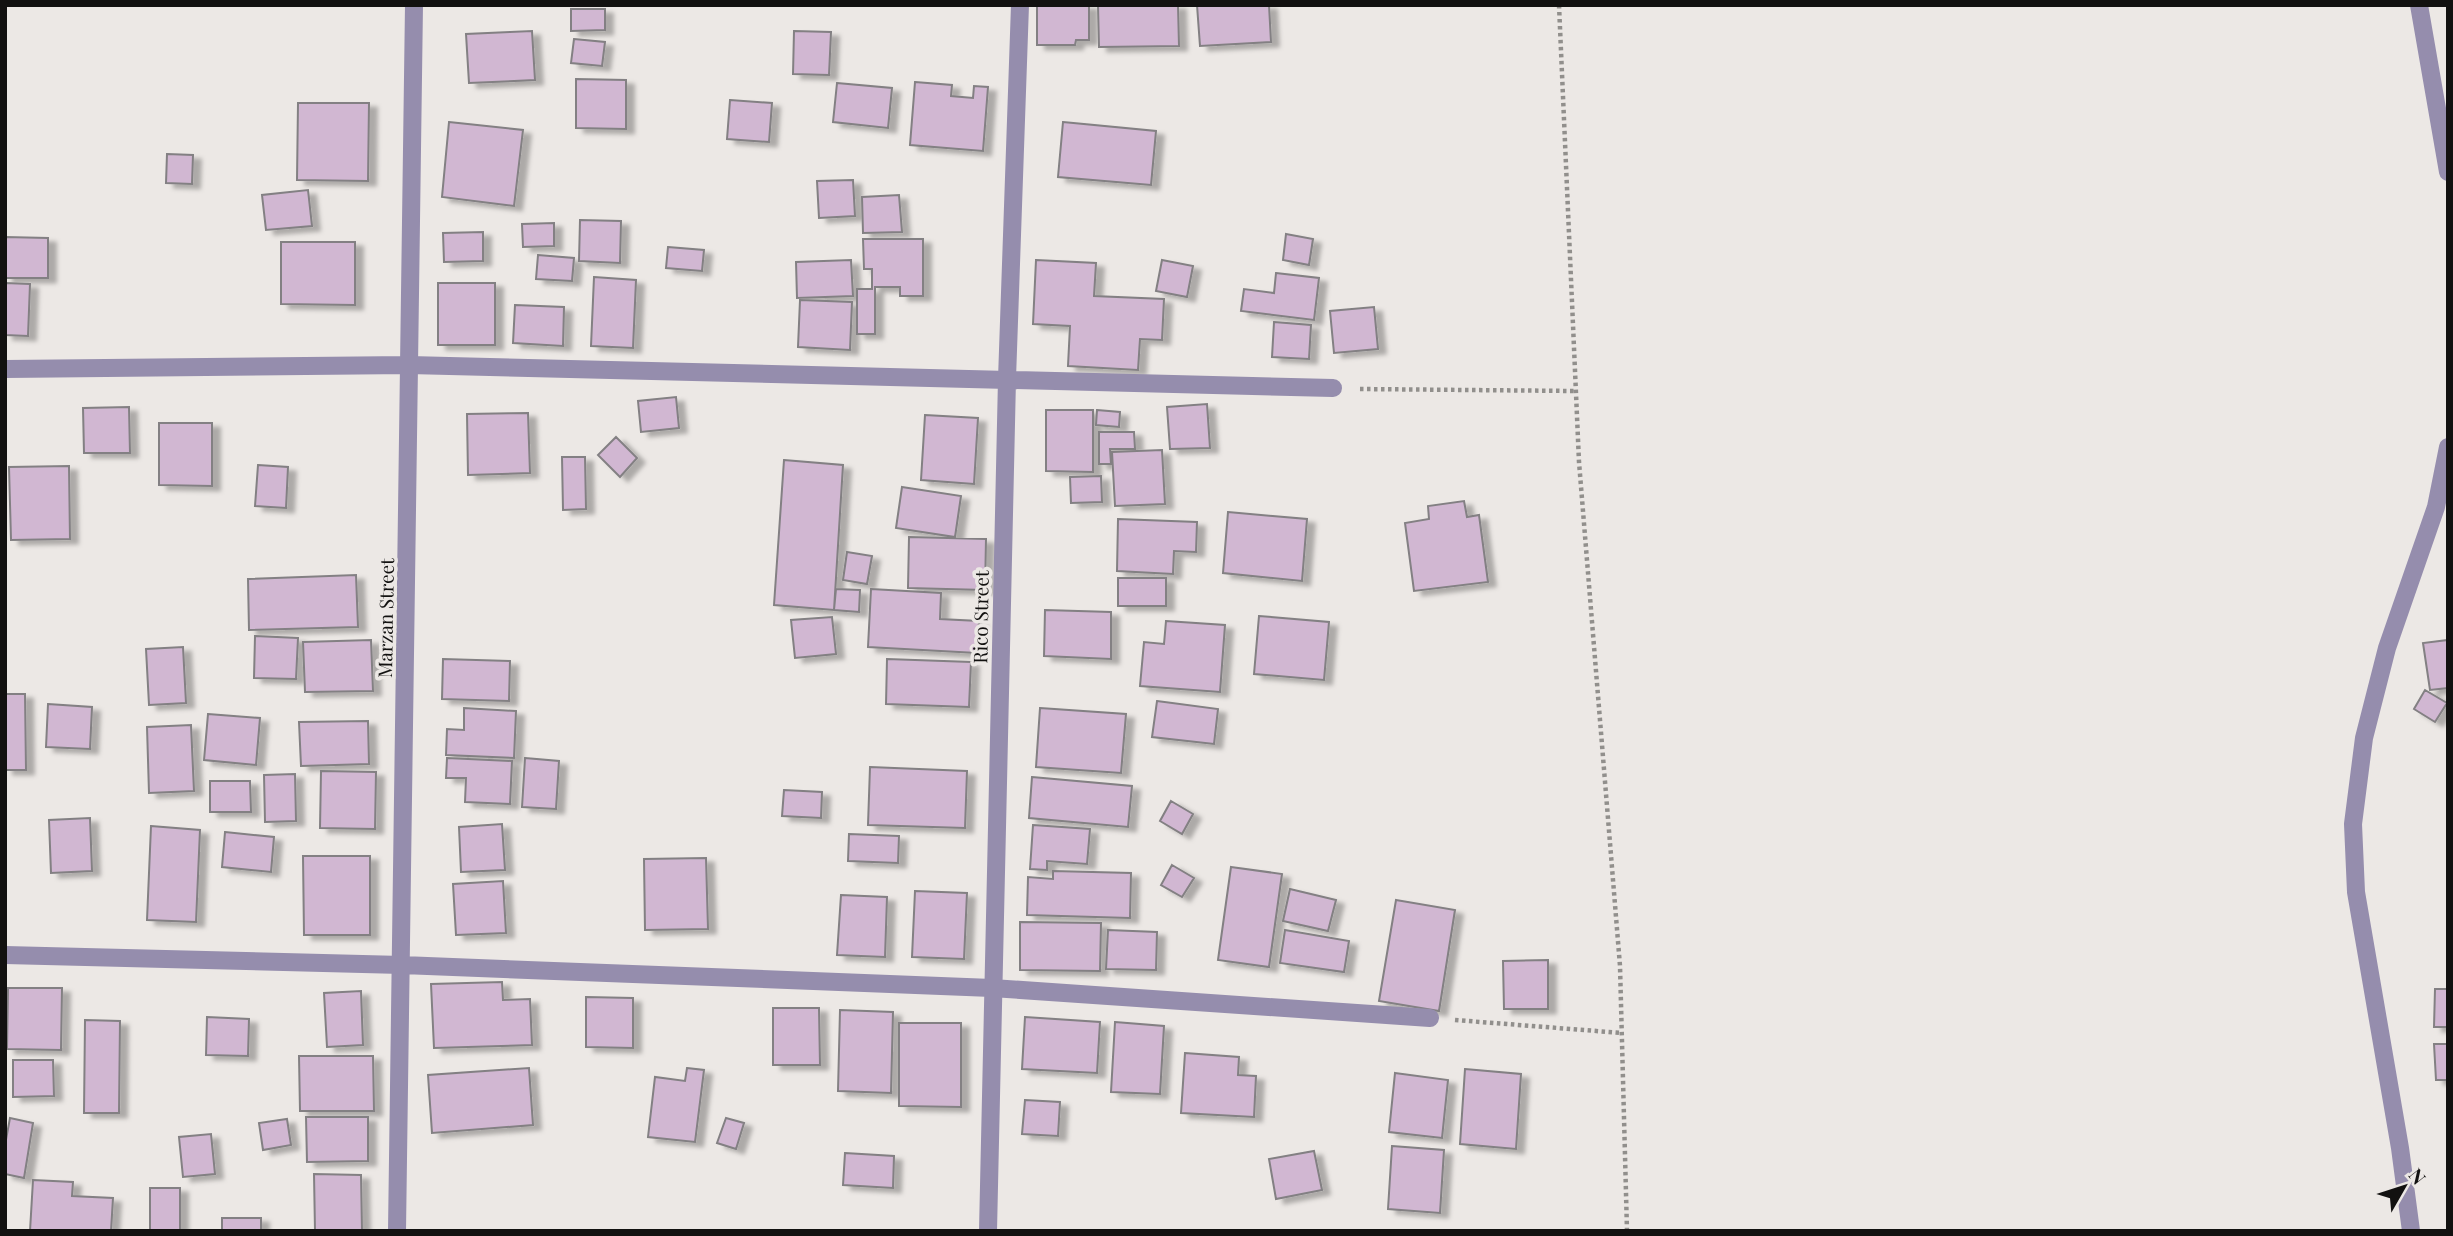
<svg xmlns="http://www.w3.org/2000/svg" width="2453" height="1236" font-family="'Playfair Display',serif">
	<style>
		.building { fill: #d1b7d2; stroke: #838083; stroke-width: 2; filter: url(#shadow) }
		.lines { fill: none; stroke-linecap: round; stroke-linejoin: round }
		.path { stroke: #918f8c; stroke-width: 4.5; stroke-dasharray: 3.5 3.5; stroke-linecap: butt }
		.minor { stroke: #958dad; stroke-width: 18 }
		.labels { text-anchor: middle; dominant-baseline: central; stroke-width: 7; stroke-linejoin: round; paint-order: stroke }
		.street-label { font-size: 19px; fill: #121110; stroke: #ece8e5 }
	</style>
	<defs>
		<filter id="shadow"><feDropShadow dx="8" dy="4.5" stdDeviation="2" flood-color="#0004"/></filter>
	</defs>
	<rect width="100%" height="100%" fill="#ece8e5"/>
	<path class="building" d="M 1037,5 L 1089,5 L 1089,40 L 1076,40 L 1075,45 L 1037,45 Z
		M 1098,5 L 1178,5 L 1179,46 L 1099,47 Z
		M 1197,5 L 1269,5 L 1271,42 L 1200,46 Z
		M 571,9 L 605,9 L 605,30 L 571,31 Z
		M 532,31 L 535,80 L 469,83 L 466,34 Z
		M 794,31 L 831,32 L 829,75 L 793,74 Z
		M 574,39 L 605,42 L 602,66 L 571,63 Z
		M 576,79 L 626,80 L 626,129 L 576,128 Z
		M 915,82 L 952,85 L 951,96 L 973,98 L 974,86 L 988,87 L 983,151 L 910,145 Z
		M 837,83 L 892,88 L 888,128 L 833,122 Z
		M 730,100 L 772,103 L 769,142 L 727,139 Z
		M 298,103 L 369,103 L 368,181 L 297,180 Z
		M 449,122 L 523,130 L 514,206 L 442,197 Z
		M 1063,122 L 1156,131 L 1151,185 L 1058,177 Z
		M 167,154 L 193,155 L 192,184 L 166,183 Z
		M 853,180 L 855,216 L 819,218 L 817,181 Z
		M 308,190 L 312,226 L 266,230 L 262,195 Z
		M 899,195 L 902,232 L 863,233 L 862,197 Z
		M 580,220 L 621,221 L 620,263 L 579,261 Z
		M 554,223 L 554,246 L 523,247 L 522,224 Z
		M 483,232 L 483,261 L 444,262 L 443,233 Z
		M 1286,234 L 1313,239 L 1309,265 L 1283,260 Z
		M 5,237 L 48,238 L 48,278 L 5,278 Z
		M 863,239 L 923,239 L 923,296 L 900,296 L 900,287 L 875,287 L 875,334 L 857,334 L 857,289 L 872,289 L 872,269 L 864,269 Z
		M 281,242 L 355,242 L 355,305 L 281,304 Z
		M 668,247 L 704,250 L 702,271 L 666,268 Z
		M 538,255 L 574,258 L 572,281 L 536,279 Z
		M 851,260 L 853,296 L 797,298 L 796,262 Z
		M 1036,260 L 1096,263 L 1094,296 L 1164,299 L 1162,340 L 1140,339 L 1138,370 L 1068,366 L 1070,326 L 1033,324 Z
		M 1162,260 L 1193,266 L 1187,297 L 1156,291 Z
		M 1276,273 L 1319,278 L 1314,320 L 1241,311 L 1244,289 L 1274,293 Z
		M 594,277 L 636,280 L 633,348 L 591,346 Z
		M 5,283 L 30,284 L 28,336 L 5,335 Z
		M 438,283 L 495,283 L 495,345 L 438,345 Z
		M 800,300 L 852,302 L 850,350 L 798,347 Z
		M 515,305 L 564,307 L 563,346 L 513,343 Z
		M 1374,307 L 1378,349 L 1334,353 L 1330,311 Z
		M 1274,322 L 1311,325 L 1309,359 L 1272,357 Z
		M 676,397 L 679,428 L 641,432 L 638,401 Z
		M 1207,404 L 1210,448 L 1170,449 L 1167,407 Z
		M 129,407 L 130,453 L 84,453 L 83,408 Z
		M 1046,410 L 1093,410 L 1093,472 L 1046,471 Z
		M 1097,410 L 1120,412 L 1119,427 L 1096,425 Z
		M 528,413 L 530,473 L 468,475 L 467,414 Z
		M 925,415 L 978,418 L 974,484 L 921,480 Z
		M 159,423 L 212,423 L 212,486 L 159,485 Z
		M 1099,432 L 1134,432 L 1135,449 L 1110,449 L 1111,464 L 1099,464 Z
		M 616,437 L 637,458 L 620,477 L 598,455 Z
		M 1162,450 L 1165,504 L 1115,506 L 1112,452 Z
		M 562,457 L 585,457 L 586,509 L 563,510 Z
		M 784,460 L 843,465 L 834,610 L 774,605 Z
		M 258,465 L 288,467 L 286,508 L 255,506 Z
		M 69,466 L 70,539 L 11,540 L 9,467 Z
		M 1101,476 L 1102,502 L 1071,503 L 1070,477 Z
		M 902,487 L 961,496 L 955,537 L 896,528 Z
		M 1464,501 L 1467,517 L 1479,515 L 1488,582 L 1414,591 L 1405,523 L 1429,519 L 1428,506 Z
		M 1228,512 L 1307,519 L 1302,581 L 1223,573 Z
		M 1118,519 L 1197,522 L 1196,552 L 1174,551 L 1173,574 L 1117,571 Z
		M 909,537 L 986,539 L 985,590 L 908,588 Z
		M 847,552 L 872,556 L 867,584 L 843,580 Z
		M 356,575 L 358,627 L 249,630 L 248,579 Z
		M 1118,578 L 1166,578 L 1166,606 L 1118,606 Z
		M 836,589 L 860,590 L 859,612 L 834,610 Z
		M 871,589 L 941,593 L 940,619 L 979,621 L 977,653 L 868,647 Z
		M 1045,610 L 1111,612 L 1111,659 L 1044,656 Z
		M 1259,616 L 1329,622 L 1324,680 L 1254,674 Z
		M 832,617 L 836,654 L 795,658 L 791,620 Z
		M 1166,621 L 1225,625 L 1220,692 L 1140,686 L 1144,642 L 1164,644 Z
		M 255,636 L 298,638 L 296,679 L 254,678 Z
		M 371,640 L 373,691 L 305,692 L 303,642 Z
		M 2448,640 L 2448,688 L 2430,690 L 2423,643 Z
		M 183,647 L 186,703 L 149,705 L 146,649 Z
		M 443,659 L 510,661 L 509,701 L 442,699 Z
		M 887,659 L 971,662 L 969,707 L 886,704 Z
		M 2425,690 L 2447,703 L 2435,722 L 2414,709 Z
		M 5,694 L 25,694 L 26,770 L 5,770 Z
		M 1157,701 L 1218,709 L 1214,744 L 1152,737 Z
		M 48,704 L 92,707 L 90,749 L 46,747 Z
		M 464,708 L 516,711 L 514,758 L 446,755 L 447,729 L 464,730 Z
		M 1040,708 L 1126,714 L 1121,773 L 1036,767 Z
		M 208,714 L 260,718 L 256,765 L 204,760 Z
		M 368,721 L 369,764 L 301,766 L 299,722 Z
		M 191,725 L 194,791 L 149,793 L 147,727 Z
		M 447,758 L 512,761 L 510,804 L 465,802 L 466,778 L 446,778 Z
		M 525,758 L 559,761 L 556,809 L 522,807 Z
		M 870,767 L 967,771 L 965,828 L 868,825 Z
		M 321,771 L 376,772 L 375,829 L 320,828 Z
		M 295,774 L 296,821 L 265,822 L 264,775 Z
		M 1032,777 L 1132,786 L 1128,827 L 1029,818 Z
		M 210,781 L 250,781 L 251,812 L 210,812 Z
		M 784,790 L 822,792 L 821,818 L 782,816 Z
		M 1171,801 L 1193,814 L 1182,834 L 1160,821 Z
		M 90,818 L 92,871 L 51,873 L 49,820 Z
		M 502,824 L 505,870 L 461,872 L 459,827 Z
		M 1033,825 L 1090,829 L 1087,864 L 1047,861 L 1047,870 L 1030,869 Z
		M 151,826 L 200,830 L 196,922 L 147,920 Z
		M 225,832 L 274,837 L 271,872 L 222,867 Z
		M 849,834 L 899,836 L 898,863 L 848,861 Z
		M 303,856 L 370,856 L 370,935 L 304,935 Z
		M 706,858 L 708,929 L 645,930 L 644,859 Z
		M 1172,865 L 1194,878 L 1182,897 L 1161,885 Z
		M 1231,867 L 1282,874 L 1269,967 L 1218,960 Z
		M 1053,871 L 1131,873 L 1130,918 L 1027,915 L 1028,877 L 1053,879 Z
		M 503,881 L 506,933 L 456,935 L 453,884 Z
		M 1290,889 L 1336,900 L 1328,931 L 1283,921 Z
		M 915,891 L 967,893 L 964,959 L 912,957 Z
		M 841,895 L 887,897 L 885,957 L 837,955 Z
		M 1396,900 L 1455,910 L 1439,1011 L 1379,1001 Z
		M 1020,922 L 1101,923 L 1100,971 L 1020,970 Z
		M 1108,930 L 1157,932 L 1156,970 L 1106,969 Z
		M 1285,930 L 1349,941 L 1344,972 L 1280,963 Z
		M 1548,960 L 1548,1009 L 1504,1009 L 1503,961 Z
		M 502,982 L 503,1000 L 530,999 L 532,1045 L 434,1048 L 431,984 Z
		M 8,988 L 62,988 L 61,1050 L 7,1049 Z
		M 2435,989 L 2448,989 L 2448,1027 L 2434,1027 Z
		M 361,991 L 363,1045 L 327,1047 L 324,993 Z
		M 586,997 L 633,998 L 633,1048 L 586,1047 Z
		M 773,1008 L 819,1008 L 820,1065 L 773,1065 Z
		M 840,1010 L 893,1012 L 891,1093 L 838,1091 Z
		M 207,1017 L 249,1019 L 248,1056 L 206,1055 Z
		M 1025,1017 L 1100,1022 L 1097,1073 L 1022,1069 Z
		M 85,1020 L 120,1021 L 119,1113 L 84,1113 Z
		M 1115,1022 L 1164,1026 L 1160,1094 L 1111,1092 Z
		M 899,1023 L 961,1023 L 961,1107 L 899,1106 Z
		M 2434,1044 L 2448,1044 L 2448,1080 L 2436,1080 Z
		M 1185,1053 L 1239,1057 L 1238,1075 L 1256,1076 L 1254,1117 L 1181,1113 Z
		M 299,1056 L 373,1056 L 374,1111 L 300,1111 Z
		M 13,1060 L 53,1060 L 54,1096 L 13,1097 Z
		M 529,1068 L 533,1125 L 432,1133 L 428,1075 Z
		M 687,1068 L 704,1070 L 695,1142 L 648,1137 L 655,1077 L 685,1081 Z
		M 1465,1069 L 1521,1074 L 1516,1149 L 1460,1144 Z
		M 1395,1073 L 1448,1080 L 1442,1138 L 1389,1132 Z
		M 1025,1100 L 1060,1102 L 1058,1136 L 1022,1134 Z
		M 306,1117 L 368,1117 L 368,1161 L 307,1162 Z
		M 10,1118 L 33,1123 L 24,1178 L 5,1174 L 5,1145 Z
		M 726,1118 L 744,1123 L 736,1149 L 717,1143 Z
		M 287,1119 L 291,1145 L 263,1150 L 259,1123 Z
		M 211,1134 L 215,1174 L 183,1177 L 179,1137 Z
		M 1392,1146 L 1444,1150 L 1440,1213 L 1388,1209 Z
		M 1314,1151 L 1322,1190 L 1276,1199 L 1269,1159 Z
		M 845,1153 L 894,1156 L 893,1188 L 843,1185 Z
		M 314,1174 L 361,1175 L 362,1231 L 315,1231 Z
		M 33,1180 L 73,1182 L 72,1196 L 113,1198 L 111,1231 L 30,1231 Z
		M 150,1188 L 180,1188 L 180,1231 L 150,1231 Z
		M 222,1218 L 261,1218 L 261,1231 L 222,1231 Z"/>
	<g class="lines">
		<path class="path" d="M 1559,5 L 1579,462 L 1620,966 L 1627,1231
			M 1360,389 L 1576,391
			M 1455,1020 L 1622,1033"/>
		<path class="minor" d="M 2419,5 L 2448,172
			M 5,369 L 409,365 L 1333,388
			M 5,955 L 402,965 L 992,988 L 1430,1018
			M 397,1231 L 414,5
			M 988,1231 L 1007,379 L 1020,5
			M 2411,1231 L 2400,1148 L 2356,892 L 2353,824 L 2364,738 L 2387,648 L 2436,507 L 2448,447"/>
	</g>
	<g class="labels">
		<g class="street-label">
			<text transform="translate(980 617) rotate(-89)">Rico Street</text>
			<text transform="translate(385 618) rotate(-89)">Marzan Street</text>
		</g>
	</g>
	<rect width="2453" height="1236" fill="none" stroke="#121110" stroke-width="14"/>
	<g transform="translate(2404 1187) rotate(51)" stroke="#ece8e5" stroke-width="5" paint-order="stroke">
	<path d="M0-5L12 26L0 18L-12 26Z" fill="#121110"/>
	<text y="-10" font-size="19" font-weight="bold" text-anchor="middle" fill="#121110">N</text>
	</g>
</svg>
